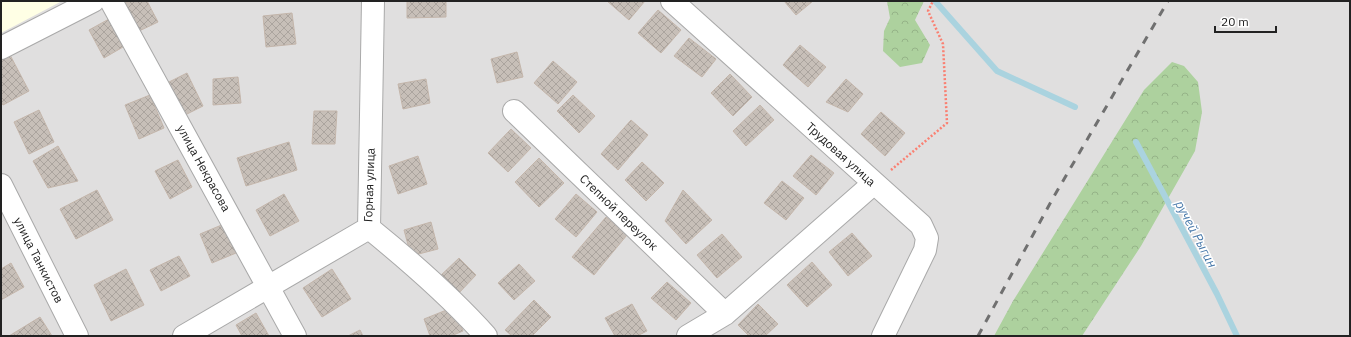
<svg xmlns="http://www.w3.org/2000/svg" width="1351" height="337" font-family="'IBM Plex Sans',sans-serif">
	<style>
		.residential { fill: #e0dfdf }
		.education { fill: #ffffe5 }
		.forest { fill: url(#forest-crowns) }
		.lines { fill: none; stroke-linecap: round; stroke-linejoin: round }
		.stream { stroke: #aad3df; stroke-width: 6 }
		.building { fill: url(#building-cross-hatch); stroke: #c4b6ab }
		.minor-casing { stroke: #a9a9a9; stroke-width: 24 }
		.path { stroke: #fa8072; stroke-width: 2.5; stroke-dasharray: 2 2; stroke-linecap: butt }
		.minor { stroke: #fff; stroke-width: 22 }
		.rail { stroke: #707070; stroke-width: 3; stroke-dasharray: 8 8; stroke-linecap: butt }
		.labels { text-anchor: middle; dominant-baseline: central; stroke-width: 3; stroke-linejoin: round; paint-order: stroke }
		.street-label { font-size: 12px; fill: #222; stroke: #fff }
		.water-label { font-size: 13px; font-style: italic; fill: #4a7aab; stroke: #fff }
	</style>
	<defs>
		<pattern id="forest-crowns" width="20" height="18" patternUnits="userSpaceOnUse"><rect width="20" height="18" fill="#add19e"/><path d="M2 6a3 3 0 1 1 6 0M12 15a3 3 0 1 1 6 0" fill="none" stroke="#95b388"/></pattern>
		<pattern id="building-cross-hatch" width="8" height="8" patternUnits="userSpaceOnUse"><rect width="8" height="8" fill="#c7bfb8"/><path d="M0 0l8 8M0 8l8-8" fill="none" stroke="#aba49e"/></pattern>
	</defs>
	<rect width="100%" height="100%" fill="#f2efe9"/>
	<path class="residential" d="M 1,1 L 1350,1 L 1350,336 L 1,336 Z"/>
	<path class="education" d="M 1,1 L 62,1 L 1,33 Z"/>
	<path class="forest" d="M 887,1 L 924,1 L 915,20 L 930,45 L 922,63 L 900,67 L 883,51 L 884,31 L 890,18 Z
		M 1172,62 L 1184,66 L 1198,82 L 1202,112 L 1195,151 L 1141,246 L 1082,336 L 994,336 L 1013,301 L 1144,90 Z"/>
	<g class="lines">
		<path class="stream" d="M 935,1 L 997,71 L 1075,107
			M 1136,142 L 1217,294 L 1237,336"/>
	</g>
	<path class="building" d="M 129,1 L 147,1 L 158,22 L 137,32 L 123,4 Z
		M 407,1 L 446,1 L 446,17 L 407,18 Z
		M 607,1 L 645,1 L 629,20 Z
		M 784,1 L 813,1 L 796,15 Z
		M 658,10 L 681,30 L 661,53 L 638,33 Z
		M 292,13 L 296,44 L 266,47 L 263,16 Z
		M 109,19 L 123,47 L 104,58 L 89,30 Z
		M 689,38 L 716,59 L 702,77 L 674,56 Z
		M 800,45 L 826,67 L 808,87 L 783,65 Z
		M 517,52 L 523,77 L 497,83 L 491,59 Z
		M 9,53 L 29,91 L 3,105 L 1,102 L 1,57 Z
		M 553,61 L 577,82 L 558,104 L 534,83 Z
		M 187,73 L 203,106 L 181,117 L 165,84 Z
		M 730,74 L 752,97 L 733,116 L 711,93 Z
		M 238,77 L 241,103 L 213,105 L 213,79 Z
		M 426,79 L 430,103 L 403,109 L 398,84 Z
		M 846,79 L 863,94 L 848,112 L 826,102 Z
		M 150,95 L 164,128 L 139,139 L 125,105 Z
		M 573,95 L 595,116 L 579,133 L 557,111 Z
		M 760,105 L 774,120 L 746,146 L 733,131 Z
		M 39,110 L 54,142 L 29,154 L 14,122 Z
		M 314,111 L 337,111 L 335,144 L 312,144 Z
		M 881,112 L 905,133 L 885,156 L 861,134 Z
		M 631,120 L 648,135 L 618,170 L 601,154 Z
		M 511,129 L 531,148 L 508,172 L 488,153 Z
		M 289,142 L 297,170 L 246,186 L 237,158 Z
		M 58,146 L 78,181 L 48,188 L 33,161 Z
		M 811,155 L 834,173 L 816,195 L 793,176 Z
		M 418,156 L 427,184 L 398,194 L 389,166 Z
		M 539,158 L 564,183 L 539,207 L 515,182 Z
		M 178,160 L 192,187 L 170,199 L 155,171 Z
		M 642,162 L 664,183 L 646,201 L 625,180 Z
		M 782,181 L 804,198 L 786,220 L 764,203 Z
		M 97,190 L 113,220 L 76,239 L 60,209 Z
		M 683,190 L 712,220 L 686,244 L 665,221 Z
		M 284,194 L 299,221 L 270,236 L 256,210 Z
		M 576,194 L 597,212 L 576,237 L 555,219 Z
		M 606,217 L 627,235 L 594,275 L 572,257 Z
		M 431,222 L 438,249 L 411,256 L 404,230 Z
		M 224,224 L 236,253 L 212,263 L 200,234 Z
		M 852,233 L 872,256 L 848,276 L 829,252 Z
		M 722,234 L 742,257 L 717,278 L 697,255 Z
		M 179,256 L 190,276 L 161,291 L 150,270 Z
		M 459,258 L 476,275 L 457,295 L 439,277 Z
		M 812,262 L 832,285 L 807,307 L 787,285 Z
		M 11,263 L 24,287 L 1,300 L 1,269 Z
		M 519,264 L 535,281 L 514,300 L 498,283 Z
		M 126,269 L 144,305 L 111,321 L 94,285 Z
		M 332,269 L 351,299 L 322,317 L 303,288 Z
		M 667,282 L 691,303 L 676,320 L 651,298 Z
		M 534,300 L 551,317 L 532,336 L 512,336 L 505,330 Z
		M 632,304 L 647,331 L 637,336 L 615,336 L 605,318 Z
		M 758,304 L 778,324 L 765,336 L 749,336 L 738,325 Z
		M 454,307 L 463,331 L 451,336 L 430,336 L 424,319 Z
		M 256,313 L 269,336 L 242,336 L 236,325 Z
		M 40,317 L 52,336 L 9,336 Z
		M 360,330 L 363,336 L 348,336 Z"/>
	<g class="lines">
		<g class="minor-casing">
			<path id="minor" d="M 111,1 L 295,336
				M 672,1 L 921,225 L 927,238 L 925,250 L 883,336
				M 1,48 L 93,1
				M 514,111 L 725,314
				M 1,185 L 77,336
				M 369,228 C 411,262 450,296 486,336
				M 184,336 L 369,228 L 373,1
				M 688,336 L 725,314 L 873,184"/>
		</g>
		<path class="path" d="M 891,170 L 947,123 L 943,44 L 928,11 L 933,1"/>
		<use href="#minor" class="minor"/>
		<path class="rail" d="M 978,336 L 1053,198 L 1168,1"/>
	</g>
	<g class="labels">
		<g class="street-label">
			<text transform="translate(841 154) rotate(42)">Трудовая улица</text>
			<text transform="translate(204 168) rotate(61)">улица Некрасова</text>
			<text transform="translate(369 185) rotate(-88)">Горная улица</text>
			<text transform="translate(619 212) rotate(44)">Степной переулок</text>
			<text transform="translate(39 260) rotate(63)">улица Танкистов</text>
		</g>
		<g class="water-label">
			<text transform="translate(1196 234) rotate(62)">ручей Рыгин</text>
		</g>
	</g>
	<rect width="1351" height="337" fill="none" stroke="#222222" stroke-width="4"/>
	<path d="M1215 26v6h61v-6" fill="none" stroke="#222222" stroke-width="2"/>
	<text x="1221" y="26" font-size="12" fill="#222222" stroke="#ffffff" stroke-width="3" paint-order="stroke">20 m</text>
</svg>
